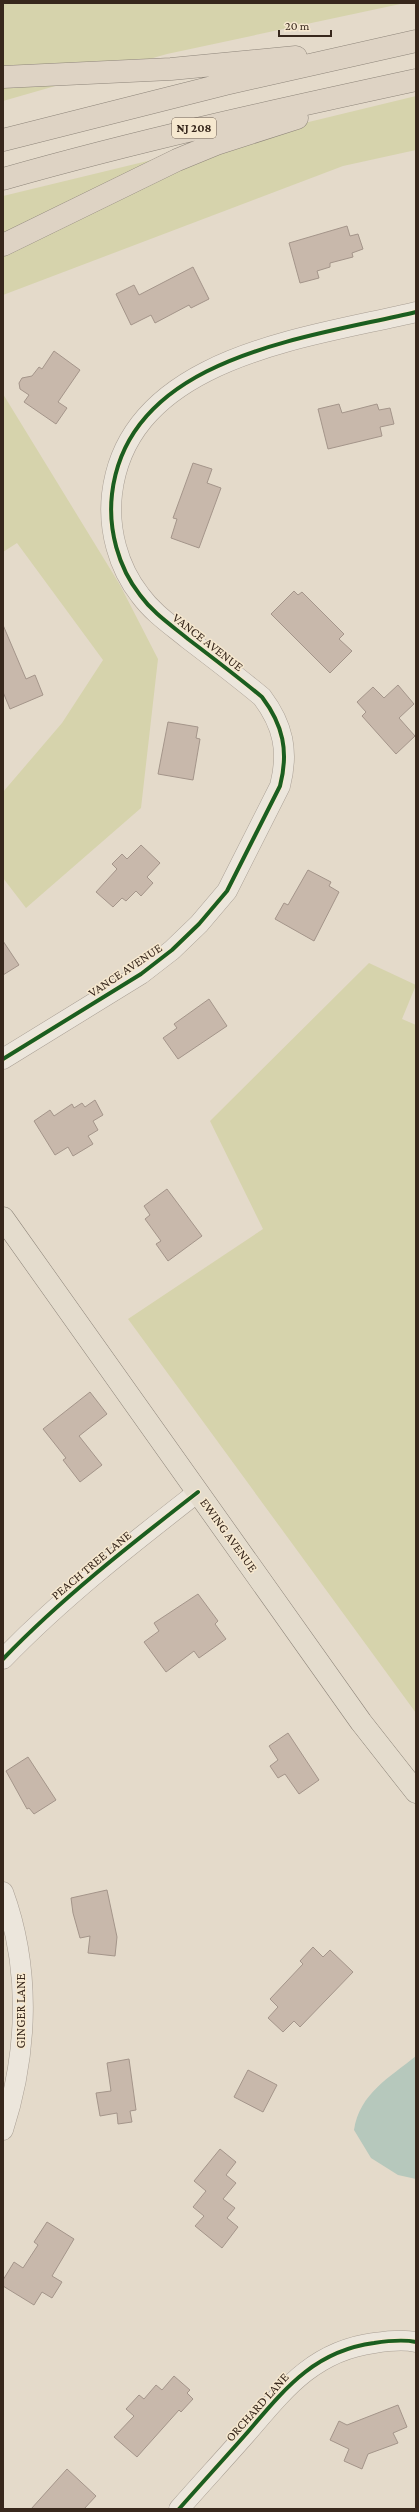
<svg xmlns="http://www.w3.org/2000/svg" width="419" height="2512" font-family="'Crimson Pro',serif">
	<style>
		.green { fill: #d6d3ac }
		.water { fill: #b6c8bc }
		.building { fill: #c8b8ab; stroke: #a4958a }
		.lines { fill: none; stroke-linecap: round; stroke-linejoin: round }
		.minor-casing { stroke: #a99f94; stroke-width: 21 }
		.primary-casing { stroke: #8e857a; stroke-width: 23 }
		.trunk-casing { stroke: #8e857a; stroke-width: 23 }
		.minor { stroke: #ece6dc; stroke-width: 20 }
		.primary { stroke: #e4dccd; stroke-width: 22 }
		.trunk { stroke: #ded3c4; stroke-width: 22 }
		.cycleway-casing { stroke: #f6e8cf; stroke-width: 6 }
		.cycleway { stroke: #1b5e20; stroke-width: 4 }
		.labels { text-anchor: middle; dominant-baseline: central; stroke-width: 3; stroke-linejoin: round; paint-order: stroke }
		.shield { fill: #f6e8cf; stroke: #706152; stroke-width: 1 }
		.shield-label { font-size: 12px; font-weight: bold; fill: #37271c }
		.street-label { font-size: 13px; fill: #37271c; stroke: #f6e8cf }
	</style>
	<rect width="100%" height="100%" fill="#e4daca"/>
	<path class="green" d="M 3,3 L 405,3 L 167,54 L 3,101 Z
		M 416,96 L 416,150 L 343,166 L 3,295 L 3,196 Z
		M 3,394 L 120,585 L 158,659 L 141,808 L 26,908 L 3,878 L 3,792 L 62,723 L 103,660 L 17,543 L 3,552 Z
		M 369,963 L 416,985 L 402,1019 L 416,1025 L 416,1713 L 128,1319 L 263,1229 L 210,1121 Z"/>
	<path class="water" d="M 416,2056 L 416,2179 L 398,2175 L 371,2158 L 354,2130 C 360,2093 389,2078 416,2056 Z"/>
	<path class="building" d="M 347,226 L 350,236 L 358,234 L 363,249 L 352,253 L 353,257 L 330,263 L 330,267 L 317,271 L 319,278 L 300,283 L 289,243 Z
		M 193,267 L 209,299 L 191,308 L 189,305 L 155,323 L 151,315 L 131,325 L 116,294 L 134,285 L 139,295 Z
		M 54,351 L 80,370 L 58,402 L 67,408 L 56,424 L 24,402 L 29,395 L 20,389 L 19,383 L 22,378 L 32,376 L 39,367 L 42,369 Z
		M 339,404 L 342,413 L 377,404 L 379,410 L 390,408 L 394,424 L 380,427 L 382,436 L 328,449 L 318,409 Z
		M 193,463 L 212,469 L 207,483 L 221,488 L 199,548 L 171,538 L 177,519 L 173,518 Z
		M 294,591 L 298,595 L 302,592 L 344,634 L 339,639 L 352,651 L 330,673 L 271,614 Z
		M 3,625 L 26,679 L 35,675 L 43,695 L 10,709 L 3,692 Z
		M 398,685 L 414,704 L 399,718 L 415,736 L 396,754 L 362,716 L 366,712 L 357,702 L 373,687 L 384,698 Z
		M 168,722 L 198,727 L 196,738 L 200,739 L 193,780 L 158,774 Z
		M 141,845 L 160,863 L 147,877 L 153,883 L 141,896 L 136,891 L 126,901 L 122,898 L 113,907 L 96,892 L 117,869 L 112,864 L 122,854 L 127,859 Z
		M 308,870 L 331,882 L 329,886 L 339,892 L 314,941 L 275,919 L 284,903 L 288,905 Z
		M 3,941 L 19,965 L 3,975 Z
		M 209,999 L 227,1026 L 178,1059 L 163,1038 L 177,1028 L 174,1024 Z
		M 95,1100 L 103,1115 L 93,1121 L 98,1130 L 88,1136 L 93,1144 L 73,1156 L 68,1147 L 55,1155 L 34,1121 L 50,1110 L 54,1116 L 72,1104 L 74,1108 L 82,1103 L 85,1107 Z
		M 167,1189 L 202,1236 L 168,1261 L 156,1244 L 161,1241 L 145,1219 L 150,1215 L 144,1206 Z
		M 90,1392 L 107,1414 L 79,1436 L 102,1465 L 80,1482 L 63,1460 L 66,1458 L 43,1429 Z
		M 198,1594 L 218,1621 L 215,1624 L 226,1639 L 199,1658 L 194,1651 L 166,1672 L 144,1642 L 159,1631 L 154,1623 Z
		M 288,1733 L 319,1780 L 299,1794 L 285,1774 L 278,1778 L 270,1766 L 278,1760 L 269,1746 Z
		M 28,1757 L 56,1800 L 34,1814 L 29,1808 L 27,1809 L 6,1771 Z
		M 107,1890 L 117,1937 L 115,1956 L 88,1953 L 90,1936 L 80,1938 L 73,1913 L 71,1898 Z
		M 313,1947 L 323,1957 L 330,1950 L 353,1972 L 300,2027 L 294,2021 L 283,2032 L 268,2018 L 278,2007 L 270,1999 L 303,1964 L 300,1961 Z
		M 129,2059 L 136,2110 L 130,2111 L 132,2122 L 118,2124 L 117,2113 L 100,2116 L 96,2093 L 111,2091 L 107,2063 Z
		M 248,2070 L 277,2085 L 263,2112 L 234,2097 Z
		M 220,2149 L 236,2162 L 226,2175 L 236,2183 L 223,2199 L 235,2208 L 227,2218 L 238,2227 L 222,2248 L 195,2226 L 204,2216 L 193,2207 L 206,2191 L 194,2181 Z
		M 47,2222 L 74,2239 L 52,2276 L 62,2282 L 52,2298 L 42,2292 L 34,2305 L 3,2286 L 3,2280 L 14,2262 L 23,2268 L 38,2245 L 34,2242 Z
		M 174,2376 L 190,2390 L 187,2393 L 193,2399 L 181,2412 L 179,2410 L 137,2457 L 114,2437 L 134,2416 L 126,2409 L 139,2395 L 144,2399 L 156,2385 L 162,2390 Z
		M 398,2405 L 407,2427 L 393,2433 L 398,2443 L 368,2454 L 362,2469 L 344,2461 L 349,2449 L 330,2440 L 339,2421 L 347,2425 Z
		M 67,2469 L 96,2496 L 84,2509 L 31,2509 Z"/>
	<g class="lines">
		<g class="minor-casing">
			<path id="minor" d="M 3,1059 L 141,974 L 172,950 L 199,924 L 227,891 L 280,786 C 289,751 283,725 262,697 C 238,677 213,658 188,639 C 171,625 153,613 140,595 C 118,567 108,529 112,494 C 128,356 308,338 416,312
				M 3,1659 C 63,1597 130,1545 198,1492
				M 3,1892 C 31,1968 28,2053 3,2130
				M 179,2509 C 201,2484 224,2459 246,2434 C 283,2391 313,2351 374,2343 C 387,2341 402,2339 416,2342"/>
		</g>
		<g class="primary-casing">
			<path id="primary" d="M 3,1218 L 361,1722 L 416,1792"/>
		</g>
		<g class="trunk-casing">
			<path id="trunk" d="M 3,77 L 171,69 L 296,57
				M 3,140 L 225,84 L 416,41
				M 3,179 C 140,140 277,110 416,80
				M 3,245 L 177,160 L 216,144 L 297,118"/>
		</g>
		<use href="#minor" class="minor"/>
		<use href="#primary" class="primary"/>
		<use href="#trunk" class="trunk"/>
		<g class="cycleway-casing">
			<path id="cycleway" d="M 3,1059 L 141,974 L 172,950 L 199,924 L 227,891 L 280,786 C 289,751 283,725 262,697 C 238,677 213,658 188,639 C 171,625 153,613 140,595 C 118,567 108,529 112,494 C 128,356 308,338 416,312
				M 3,1659 C 63,1597 130,1545 198,1492
				M 179,2509 C 201,2484 224,2459 246,2434 C 283,2391 313,2351 374,2343 C 387,2341 402,2339 416,2342"/>
		</g>
		<use href="#cycleway" class="cycleway"/>
	</g>
	<g class="labels">
		<rect class="shield" x="172" y="118" width="44" height="20" rx="3"/>
		<g class="shield-label">
			<text x="194" y="128">NJ 208</text>
		</g>
		<g class="street-label">
			<text transform="translate(208 642) rotate(38)">VANCE AVENUE</text>
			<text transform="translate(125 970) rotate(-34)">VANCE AVENUE</text>
			<text transform="translate(229 1535) rotate(54)">EWING AVENUE</text>
			<text transform="translate(91 1565) rotate(-40)">PEACH TREE LANE</text>
			<text transform="translate(20 2011) rotate(-90)">GINGER LANE</text>
			<text transform="translate(257 2407) rotate(-48)">ORCHARD LANE</text>
		</g>
	</g>
	<rect width="419" height="2512" fill="none" stroke="#37271c" stroke-width="8"/>
	<path d="M279 30v6h52v-6" fill="none" stroke="#37271c" stroke-width="2"/>
	<text x="285" y="30" font-size="12" fill="#37271c" stroke="#f6e8cf" stroke-width="3" paint-order="stroke">20 m</text>
</svg>
